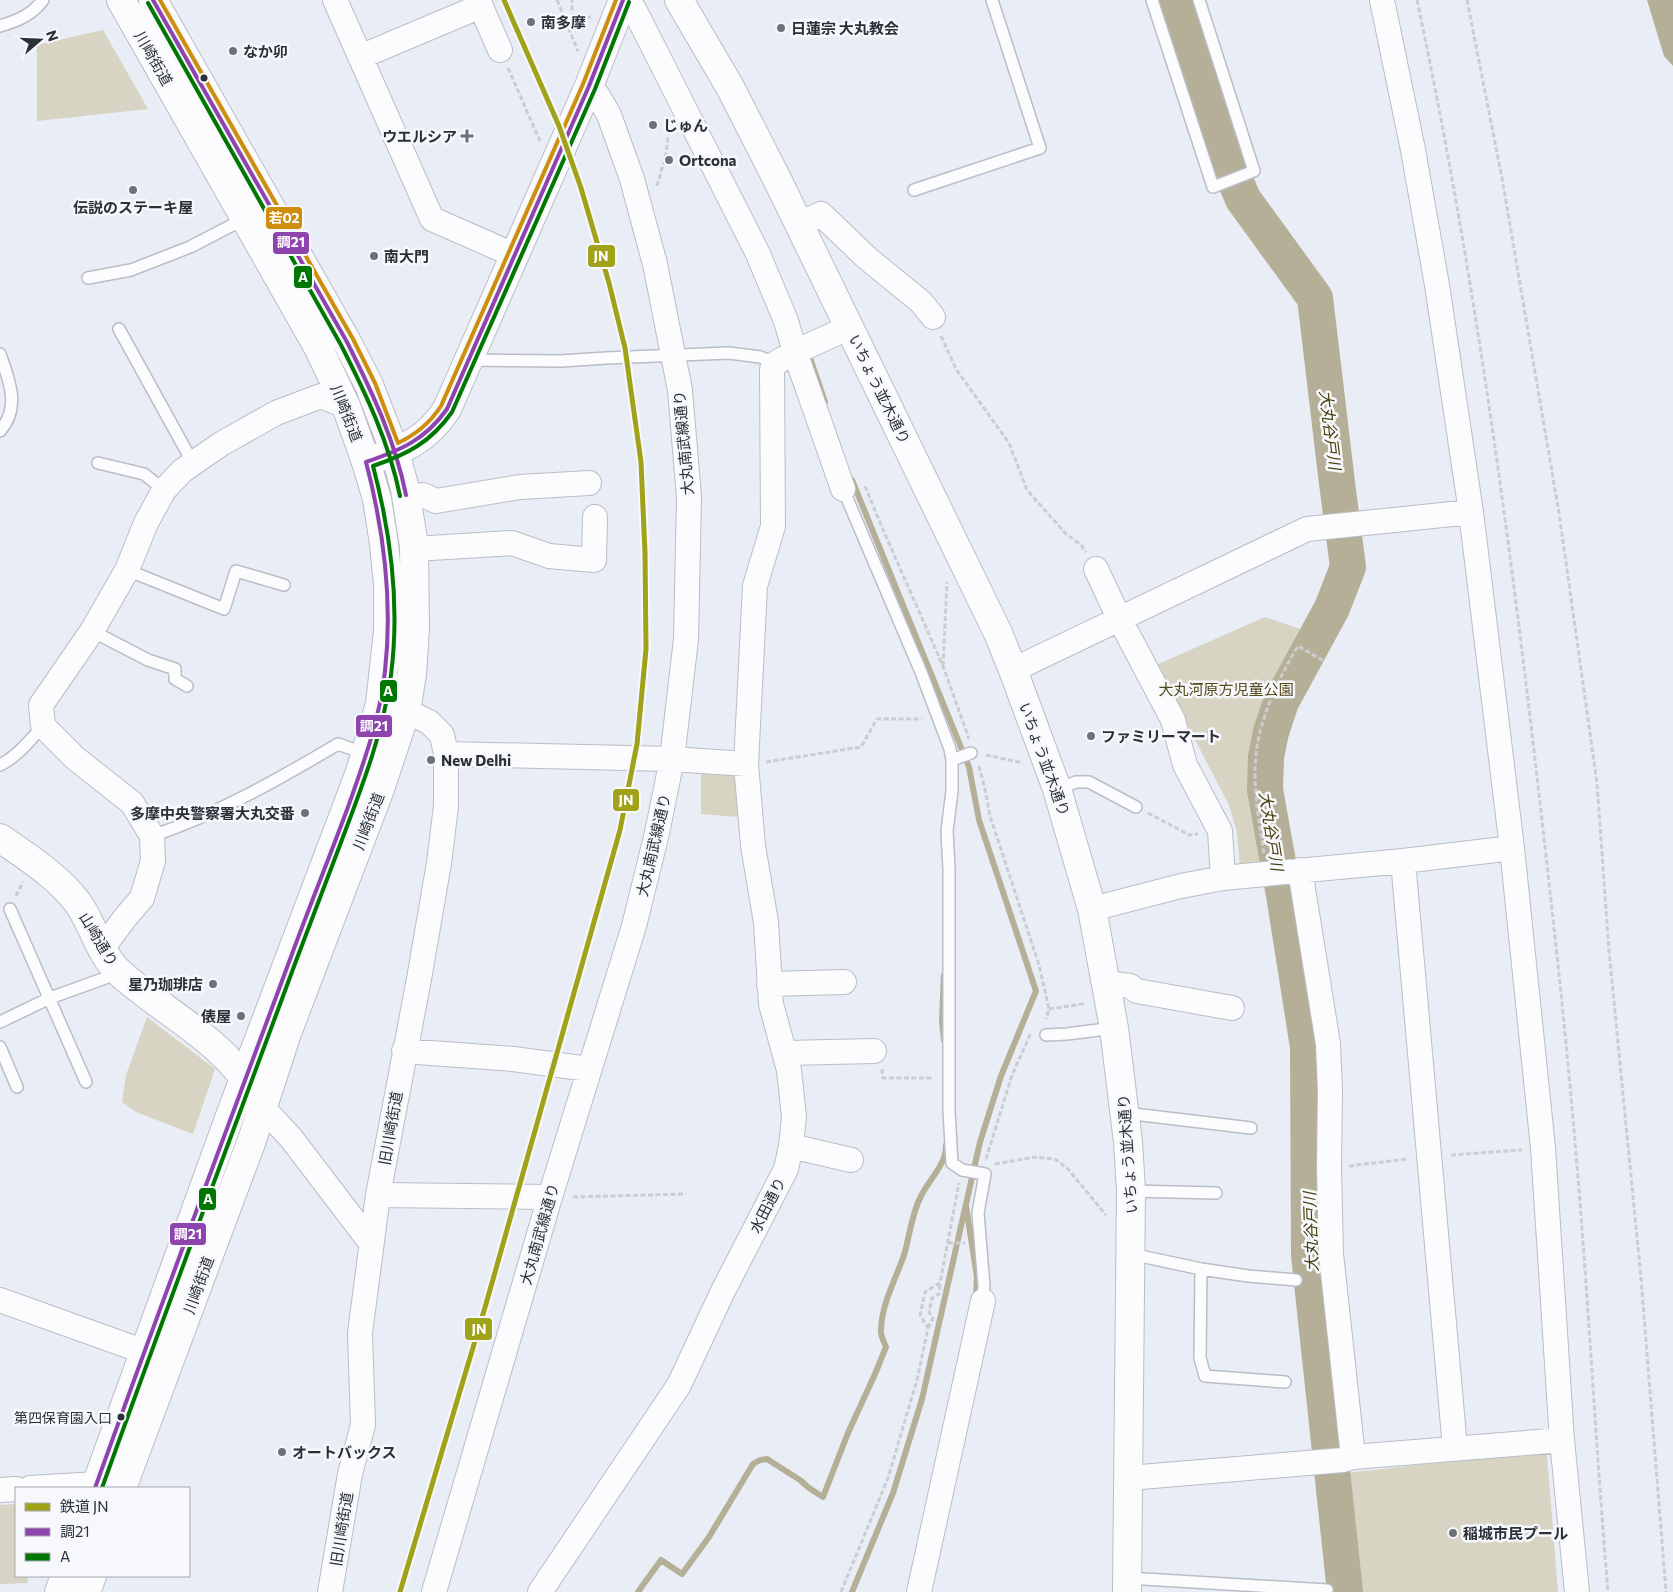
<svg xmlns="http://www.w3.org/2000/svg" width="1673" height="1592" font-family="Commissioner,'Noto Sans JP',sans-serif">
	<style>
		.green { fill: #d7d4c4 }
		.water { fill: #b6af97 }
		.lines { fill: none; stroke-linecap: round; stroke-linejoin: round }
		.stream { stroke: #b6af97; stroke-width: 6 }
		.river { stroke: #b6af97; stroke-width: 36 }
		.lane-casing { stroke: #b9bec5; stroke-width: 14 }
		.street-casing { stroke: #b9bec5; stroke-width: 26 }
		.secondary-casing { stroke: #b9bec5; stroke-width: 30 }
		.primary-casing { stroke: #b9bec5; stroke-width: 30 }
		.path { stroke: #cbcdd1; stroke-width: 3; stroke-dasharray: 5 2.5; stroke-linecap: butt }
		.lane { stroke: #fcfcfe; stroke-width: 11 }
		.street { stroke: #fcfcfe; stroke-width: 24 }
		.secondary { stroke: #fcfcfe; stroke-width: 28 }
		.primary { stroke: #fcfcfe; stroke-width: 28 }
		.bus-1-casing { stroke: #f6f8fc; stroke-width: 8 }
		.bus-2-casing { stroke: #f6f8fc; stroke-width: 8 }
		.bus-3-casing { stroke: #f6f8fc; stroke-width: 8 }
		.bus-1 { stroke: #8e44ad; stroke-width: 4 }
		.bus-2 { stroke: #070; stroke-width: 4 }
		.bus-3 { stroke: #ce8e0b; stroke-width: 4 }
		.rail-1-casing { stroke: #f6f8fc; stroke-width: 9 }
		.rail-1 { stroke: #a0a219; stroke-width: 5 }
		.poi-dot { fill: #6d727a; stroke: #f6f8fc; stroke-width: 2 }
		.bus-dot { fill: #2b3038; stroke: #f6f8fc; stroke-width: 2 }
		.labels { text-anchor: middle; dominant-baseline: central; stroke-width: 5; stroke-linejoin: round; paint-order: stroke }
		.bus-label { font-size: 14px; fill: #2b3038; stroke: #f6f8fc; text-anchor: end }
		.poi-label { font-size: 15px; font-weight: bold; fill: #2b3038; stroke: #f6f8fc; text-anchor: start }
		.street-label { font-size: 15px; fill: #2b3038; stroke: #f6f8fc }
		.park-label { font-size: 15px; fill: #554918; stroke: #f6f8fc }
		.water-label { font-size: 16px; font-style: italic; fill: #493d09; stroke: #f6f8fc }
		.line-badge { stroke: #f6f8fc; stroke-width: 2 }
		.badge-label { font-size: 14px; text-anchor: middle; font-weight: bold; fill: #fff }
	</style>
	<rect width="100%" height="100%" fill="#e8edf6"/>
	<path class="green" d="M 103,30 L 148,109 L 37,121 L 37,45 Z
		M 1265,617 L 1310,632 C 1278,683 1255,739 1260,801 C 1261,821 1265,841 1269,861 L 1240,867 L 1237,833 L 1229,805 L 1156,665 Z
		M 701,769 L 736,774 L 739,817 L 701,814 Z
		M 147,1017 L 215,1069 L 193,1134 L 136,1112 L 122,1102 L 126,1075 Z
		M 1542,1451 L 1547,1456 L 1558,1592 L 1360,1592 L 1347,1473 Z
		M 16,1504 L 16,1576 L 28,1576 L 27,1583 L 0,1584 L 0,1505 Z"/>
	<path class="water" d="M 1647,0 L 1673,0 L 1673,66 L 1664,56 Z"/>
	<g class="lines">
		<path class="stream" d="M 808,352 L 825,402
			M 852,480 L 969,767 L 979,820 L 1036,991 L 1001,1076 L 980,1142 L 922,1399 L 893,1493 L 852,1592
			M 944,975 L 942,1021 L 944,1040
			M 966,1206 L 977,1277 L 976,1298
			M 638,1592 L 661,1560 L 682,1574 L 709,1537 L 753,1464 L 760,1460 L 767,1459 L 800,1480 L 809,1488 L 823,1497 L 848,1433 L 875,1374 L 886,1347 C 884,1342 880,1335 881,1329 C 882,1302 897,1277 905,1252 C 910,1233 912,1213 921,1196 C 929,1180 947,1163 946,1145"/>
		<path class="river" d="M 1174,0 L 1218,139 L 1243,199 L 1315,298 L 1337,483 L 1348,567 L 1332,608 L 1281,702 L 1271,732 L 1266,757 L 1265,790 L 1284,895 L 1308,1047 L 1309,1255 L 1345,1592"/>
		<g class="lane-casing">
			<path id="lane" d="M 1152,0 L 1213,187 L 1254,171 L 1199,0
				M 0,26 C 17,21 32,15 43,0
				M 914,190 L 1040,148 L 992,0
				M 88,278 L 131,270 L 190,247 L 246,218
				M 119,329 L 193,463
				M 0,354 C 9,380 21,407 0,431
				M 470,360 L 561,361 L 606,358 L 729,353 L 760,357 L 776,363
				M 98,463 L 144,474 L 164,490
				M 843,489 L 921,672 L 950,749 L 952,760 L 952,791 L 947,831 L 949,869 L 949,1111 L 952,1163 L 962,1170 L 985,1174 L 978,1213 L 984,1286 L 983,1301
				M 127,570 L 224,609 L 236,571 L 284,585
				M 92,631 L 148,660 L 175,669 L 175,679 L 187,686
				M 952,760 L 971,753
				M 0,765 C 17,757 30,740 43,726
				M 1057,789 L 1076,782 L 1089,782 L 1136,807
				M 152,836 C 218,814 279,779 338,744 L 366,754
				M 10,909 L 86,1082
				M 0,1022 L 50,998 L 119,973
				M 1046,1035 L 1067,1034 L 1114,1028
				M 0,1047 L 17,1087
				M 1125,1113 L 1251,1128
				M 1131,1191 L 1216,1193
				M 1131,1254 L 1201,1269 L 1248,1276 L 1296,1280
				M 1201,1269 L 1200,1358 L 1205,1376 L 1285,1382
				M 1127,1578 L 1327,1590"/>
		</g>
		<g class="street-casing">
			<path id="street" d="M 335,0 L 432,219 L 514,255
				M 478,0 L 500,50
				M 1382,0 L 1413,150 L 1437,285 L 1471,512 L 1512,848 L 1543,1148 L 1562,1440 L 1577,1592
				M 620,6 L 634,9 L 758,254 L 786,321 L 795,352 L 843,489
				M 360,57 L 481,6
				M 799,224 L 821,214 L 867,258 L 921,302 L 933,317
				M 407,498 L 423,495 L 436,501 L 520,487 L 589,483
				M 414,549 L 512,543 L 549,556 L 594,560 L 595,517
				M 1096,569 L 1119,618 L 1173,720 L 1185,765 L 1220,831 L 1223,878
				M 1013,670 L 1307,529 L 1471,512
				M 446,754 L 672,759 L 746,764
				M 1403,861 L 1455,1448
				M 1300,870 L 1328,1044 L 1330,1090 L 1329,1168 L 1331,1254 L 1353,1457
				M 1092,909 L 1181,886 L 1223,878 L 1403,861 L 1512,848
				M 102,949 L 124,919 L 142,898 L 153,861 L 152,836 L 132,803 L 75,758 L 43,726 L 41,705 L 92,631 L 127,570 L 146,523 L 164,490 L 182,471 L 221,444 L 276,413 L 321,396 L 346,406
				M 1106,983 L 1130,986 L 1137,991 L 1232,1008
				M 769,984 L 844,982
				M 404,1051 L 513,1059 L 589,1069
				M 785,1053 L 874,1051
				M 262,1107 L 291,1138 L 371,1243
				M 791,1146 L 851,1160
				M 378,1195 L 550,1197
				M 0,1300 L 145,1352
				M 1129,1478 L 1343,1460 L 1353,1457 L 1562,1440
				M 30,1488 L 97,1484
				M 0,1490 L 16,1489
				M 330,1592 L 350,1474 L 363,1425 L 360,1333 L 378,1195 L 419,979 L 439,863 L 446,806 L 446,754 L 442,735 L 429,722 L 406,711 L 387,706
				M 434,1592 L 550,1197 L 634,926 L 657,833 L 672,759 L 686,639 L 689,497 L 680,390 L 655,264 L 632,179 L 609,115 L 598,96 L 589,86
				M 540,1592 L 679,1385 L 723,1291 L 786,1169 L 791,1146 L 794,1117 L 789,1070 L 771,1004 L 766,922 L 753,846 L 746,764 L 755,586 L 773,526 L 772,369 L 776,363 L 795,352 L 850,327
				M 919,1592 L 983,1301"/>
		</g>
		<g class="secondary-casing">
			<path id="secondary" d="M 679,0 L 730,87 L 777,179 L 998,633 L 1013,670 L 1057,789 L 1092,909 L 1114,1028 L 1128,1142 L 1131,1191 L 1127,1592
				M 366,462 C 401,450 426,442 447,409 L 589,86 L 623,0
				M 0,838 C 27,857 58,876 78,903 C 94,926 100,956 121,974 C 166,1014 225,1041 255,1095"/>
		</g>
		<g class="primary-casing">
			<path id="primary" d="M 95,1488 L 231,1113 L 360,772 L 380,704 L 388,631 L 388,584 L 384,544 L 377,499 L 366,462 L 346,406 L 318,347 L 121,0
				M 122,1488 L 252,1140 L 287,1033 L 380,789 L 406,711 L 412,674 L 415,628 L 414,546 L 405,489 L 395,452 L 369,385 L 347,342 L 153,0
				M 59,1592 L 65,1576
				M 86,1592 L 92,1576"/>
		</g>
		<path class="path" d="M 557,0 L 578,51
			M 1417,0 C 1468,240 1502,481 1531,725 C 1548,872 1565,1018 1577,1166 C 1589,1308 1596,1450 1608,1592
			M 1467,0 L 1502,178 L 1559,513 L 1597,783 L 1609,951 L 1641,1278 L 1666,1592
			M 572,18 L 572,0
			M 565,19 L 591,17
			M 508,68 L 540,141
			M 657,186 L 666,154 L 669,128
			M 941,336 L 956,369 L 1009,443 L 1027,490 L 1066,534 L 1081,545 L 1086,552
			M 865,486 L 881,525 L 943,666 L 969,739
			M 943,666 L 947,582
			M 986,755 L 1023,763
			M 766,762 L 861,747 L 877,719 L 922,719
			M 979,766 L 985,789 L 990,816 L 1039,965 L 1049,1009 L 1046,1019
			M 1148,813 L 1189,835 L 1198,834
			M 1264,853 C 1258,817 1251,778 1258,741 C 1265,707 1280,676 1298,646 L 1324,661
			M 16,896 L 23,882
			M 1049,1009 L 1083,1004 L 1086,1005
			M 882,1069 L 883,1078 L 933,1078
			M 1451,1155 L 1522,1150
			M 986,1159 L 1012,1075 L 1031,1033
			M 995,1164 L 1035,1157 L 1055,1159 L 1067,1168 L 1106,1215
			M 1349,1166 L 1407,1159
			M 573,1197 L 686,1194
			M 948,1243 L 965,1243
			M 928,1328 L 933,1318 L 929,1312 L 932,1298 L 939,1294 L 940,1284
			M 841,1592 L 888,1478 L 917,1380 L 928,1328 L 920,1315 L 925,1292 L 940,1283 L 959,1183"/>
		<use href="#lane" class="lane"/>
		<use href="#street" class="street"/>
		<use href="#secondary" class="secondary"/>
		<use href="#primary" class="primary"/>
		<g class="bus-1-casing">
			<path id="bus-1" d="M 153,0 L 347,342 C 372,392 395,440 406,495
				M 95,1488 C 159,1309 226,1132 292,954 C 310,905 330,856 348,807 C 364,762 380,718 385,671 C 393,600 384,531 366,462 C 401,450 425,440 447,409 L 589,86 L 623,0"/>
		</g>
		<g class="bus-2-casing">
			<path id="bus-2" d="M 148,3 L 341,345 C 366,394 389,442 400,496
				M 102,1488 C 165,1312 231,1137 296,961 C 311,922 325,884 340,845 C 361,789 383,734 391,675 C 400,605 391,534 373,466 C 408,454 431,442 452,412 L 595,89 L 629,2"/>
		</g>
		<g class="bus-3-casing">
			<path id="bus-3" d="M 160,0 L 353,339 L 375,383 L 398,443 C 417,434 430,423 441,406 L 583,84 L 616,0"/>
		</g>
		<use href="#bus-1" class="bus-1"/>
		<use href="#bus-2" class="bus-2"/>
		<use href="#bus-3" class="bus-3"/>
		<g class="rail-1-casing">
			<path id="rail-1" d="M 400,1592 L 486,1304 L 620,830 L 637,744 L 646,649 L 645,553 L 641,462 L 625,348 L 609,283 L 581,188 L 559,126 L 504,0"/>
		</g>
		<use href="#rail-1" class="rail-1"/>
	</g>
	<g class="poi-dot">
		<circle cx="531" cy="22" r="5"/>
		<circle cx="781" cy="28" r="5"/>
		<circle cx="233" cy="51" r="5"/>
		<circle cx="653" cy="125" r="5"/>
		<path d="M464.5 128.5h5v5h5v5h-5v5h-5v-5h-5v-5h5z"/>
		<circle cx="669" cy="160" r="5"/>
		<circle cx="133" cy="190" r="5"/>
		<circle cx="374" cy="256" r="5"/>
		<circle cx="1091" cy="736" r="5"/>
		<circle cx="431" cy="760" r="5"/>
		<circle cx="305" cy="813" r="5"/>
		<circle cx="213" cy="984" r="5"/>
		<circle cx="241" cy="1016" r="5"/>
		<circle cx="282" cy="1452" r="5"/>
		<circle cx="1453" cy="1533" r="5"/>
	</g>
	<g class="bus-dot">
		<circle cx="204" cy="78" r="4.5"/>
		<circle cx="121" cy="1417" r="4.5"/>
	</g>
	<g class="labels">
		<g class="bus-label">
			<text x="112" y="1417">第四保育園入口</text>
		</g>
		<g class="poi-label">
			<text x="541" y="22">南多摩</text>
			<text x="791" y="28">日蓮宗 大丸教会</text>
			<text x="243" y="51">なか卯</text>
			<text x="663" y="125">じゅん</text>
			<text x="457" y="136" text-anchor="end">ウエルシア</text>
			<text x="679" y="160">Ortcona</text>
			<text x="133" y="207" text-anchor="middle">伝説のステーキ屋</text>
			<text x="384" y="256">南大門</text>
			<text x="1101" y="736">ファミリーマート</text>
			<text x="441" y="760">New Delhi</text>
			<text x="295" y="813" text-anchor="end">多摩中央警察署大丸交番</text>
			<text x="203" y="984" text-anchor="end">星乃珈琲店</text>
			<text x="231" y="1016" text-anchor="end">俵屋</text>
			<text x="292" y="1452">オートバックス</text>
			<text x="1463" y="1533">稲城市民プール</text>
		</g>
		<g class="street-label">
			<text transform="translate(154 58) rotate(60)">川崎街道</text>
			<text transform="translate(880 389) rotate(64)">いちょう並木通り</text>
			<text transform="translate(347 413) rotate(68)">川崎街道</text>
			<text transform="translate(683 443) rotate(-95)">大丸南武線通り</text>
			<text transform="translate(1045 759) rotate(70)">いちょう並木通り</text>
			<text transform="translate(368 821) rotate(-69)">川崎街道</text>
			<text transform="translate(653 845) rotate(-77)">大丸南武線通り</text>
			<text transform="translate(99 939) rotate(59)">山崎通り</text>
			<text transform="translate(390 1128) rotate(-80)">旧川崎街道</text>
			<text transform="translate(1127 1154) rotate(-94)">いちょう並木通り</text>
			<text transform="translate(767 1205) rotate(-63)">水田通り</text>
			<text transform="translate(539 1234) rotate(-74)">大丸南武線通り</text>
			<text transform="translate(198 1285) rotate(-70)">川崎街道</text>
			<text transform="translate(341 1529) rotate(-81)">旧川崎街道</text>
		</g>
		<g class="park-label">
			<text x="1226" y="689">大丸河原方児童公園</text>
		</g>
		<g class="water-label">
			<text transform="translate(1331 430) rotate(83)">大丸谷戸川</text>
			<text transform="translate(1272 831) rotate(81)">大丸谷戸川</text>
			<text transform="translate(1310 1232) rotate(-92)">大丸谷戸川</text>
		</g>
	</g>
	<g class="line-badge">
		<rect x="265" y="206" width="38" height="24" rx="5" fill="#ce8e0b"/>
		<rect x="272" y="231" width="38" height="24" rx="5" fill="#8e44ad"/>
		<rect x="587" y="244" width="29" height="24" rx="5" fill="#a0a219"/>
		<rect x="293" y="265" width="20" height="24" rx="5" fill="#070"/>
		<rect x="379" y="679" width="19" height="24" rx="5" fill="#070"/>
		<rect x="355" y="714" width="38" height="24" rx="5" fill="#8e44ad"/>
		<rect x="612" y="788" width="28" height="24" rx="5" fill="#a0a219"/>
		<rect x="198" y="1187" width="19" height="24" rx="5" fill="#070"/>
		<rect x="169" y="1222" width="38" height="24" rx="5" fill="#8e44ad"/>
		<rect x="464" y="1317" width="29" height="24" rx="5" fill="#a0a219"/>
	</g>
	<g class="badge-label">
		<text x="284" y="223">若02</text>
		<text x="291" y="247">調21</text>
		<text x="601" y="261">JN</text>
		<text x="303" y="282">A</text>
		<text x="388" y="696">A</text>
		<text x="374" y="731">調21</text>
		<text x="626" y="805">JN</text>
		<text x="208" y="1204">A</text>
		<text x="188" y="1239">調21</text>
		<text x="479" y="1334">JN</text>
	</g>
	<rect x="15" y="1487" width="175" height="90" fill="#f6f8fc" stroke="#a5a8ae"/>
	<rect x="25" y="1503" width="25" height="8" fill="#a0a219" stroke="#a5a8ae"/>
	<text x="60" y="1512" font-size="15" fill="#2b3038">鉄道 JN</text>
	<rect x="25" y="1528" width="25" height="8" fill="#8e44ad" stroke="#a5a8ae"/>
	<text x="60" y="1537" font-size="15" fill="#2b3038">調21</text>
	<rect x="25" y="1553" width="25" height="8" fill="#007700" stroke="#a5a8ae"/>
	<text x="60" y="1562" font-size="15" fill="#2b3038">A</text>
	<g transform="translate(40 40) rotate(71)" stroke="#f6f8fc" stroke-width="4" paint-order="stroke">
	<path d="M0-4L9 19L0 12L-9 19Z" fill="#2b3038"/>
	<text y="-8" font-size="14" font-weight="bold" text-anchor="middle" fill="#2b3038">N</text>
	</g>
</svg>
